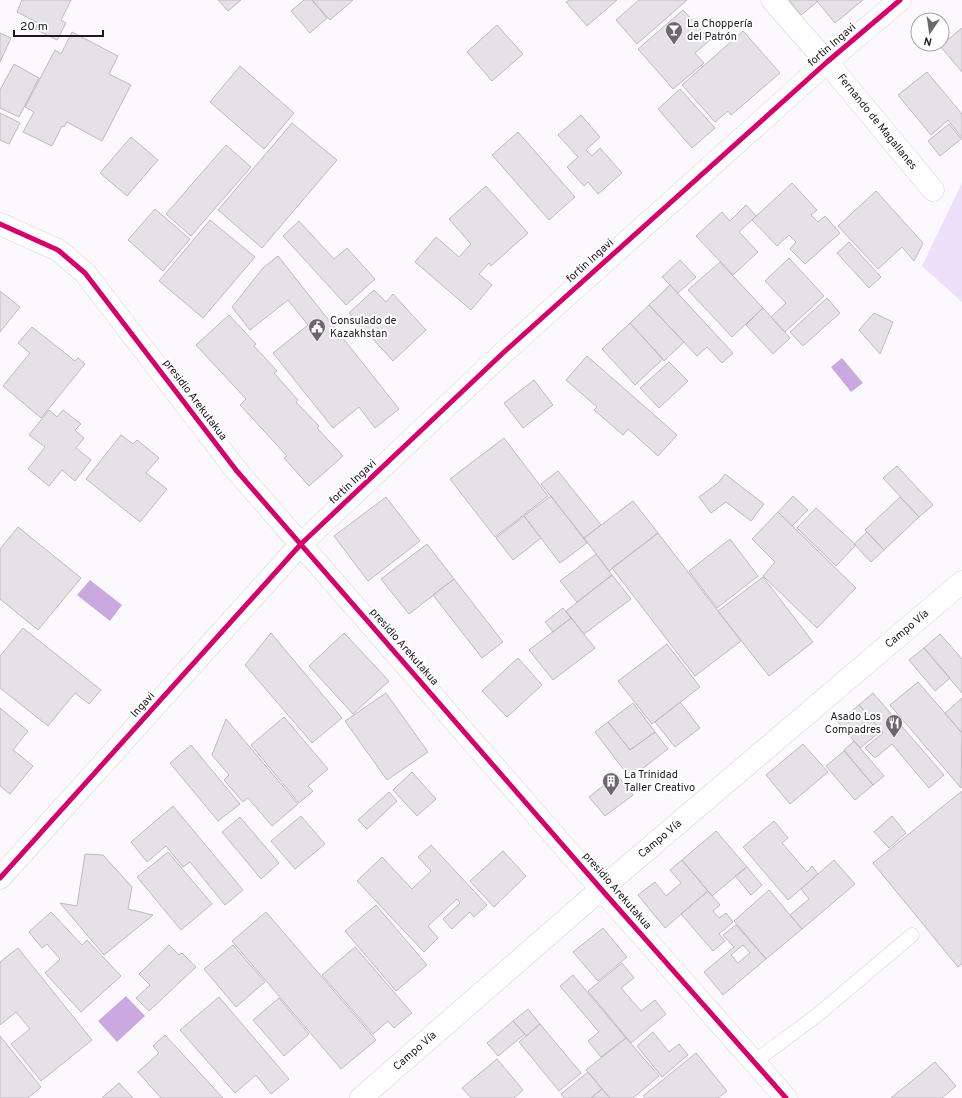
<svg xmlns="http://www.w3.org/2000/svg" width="962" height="1098" font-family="Overpass,sans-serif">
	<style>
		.green { fill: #eedffa }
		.water { fill: #c9a9e0 }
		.building { fill: #e4e2e6; stroke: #bdbbbf; fill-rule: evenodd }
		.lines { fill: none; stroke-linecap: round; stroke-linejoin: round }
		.lane-casing { stroke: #d6d4d8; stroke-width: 15 }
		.street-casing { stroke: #d6d4d8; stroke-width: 23 }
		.secondary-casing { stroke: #d6d4d8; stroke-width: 23 }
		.lane { stroke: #fefeff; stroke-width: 14 }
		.street { stroke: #fefeff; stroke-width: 22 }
		.secondary { stroke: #fefeff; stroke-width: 22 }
		.cycleway-casing { stroke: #fff; stroke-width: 8 }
		.cycleway { stroke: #d6006c; stroke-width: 5 }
		.labels { text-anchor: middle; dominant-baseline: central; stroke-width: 4; stroke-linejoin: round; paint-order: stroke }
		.poi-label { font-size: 11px; fill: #1d1a1f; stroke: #fff; text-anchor: start }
		.street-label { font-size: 11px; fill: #1d1a1f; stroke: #fff }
	</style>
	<rect width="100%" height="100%" fill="#fbf9fd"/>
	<path class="green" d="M 962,183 L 962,302 L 922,266 Z"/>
	<path class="water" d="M 842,358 L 863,383 L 851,392 L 831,367 Z
		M 90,580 L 122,605 L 110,621 L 77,595 Z
		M 126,996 L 145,1016 L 117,1042 L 98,1021 Z"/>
	<path class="building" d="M 22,0 L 71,0 L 61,20 L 66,23 L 57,40 L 35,29 L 38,23 L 17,12 Z
		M 218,0 L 241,0 L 228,11 Z
		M 304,0 L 312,0 L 327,18 L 310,33 L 291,11 Z
		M 312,0 L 353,0 L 330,20 Z
		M 569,0 L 617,0 L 587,26 L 566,2 Z
		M 639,0 L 687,0 L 637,44 L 616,20 Z
		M 789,0 L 816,0 L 817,2 L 801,15 Z
		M 816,0 L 863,0 L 835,23 Z
		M 683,10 L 710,40 L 695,53 L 704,63 L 673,89 L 638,49 Z
		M 497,25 L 523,54 L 492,81 L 467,52 Z
		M 962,28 L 962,72 L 940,46 Z
		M 743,31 L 780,73 L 731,115 L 728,111 L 715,122 L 682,85 Z
		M 72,32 L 118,56 L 109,74 L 131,85 L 102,141 L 67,122 L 64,127 L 62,126 L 52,146 L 23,132 L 34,112 L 25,107 L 55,50 L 61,54 Z
		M 0,33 L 11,38 L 0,62 Z
		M 14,64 L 39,78 L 19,117 L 0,108 L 0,90 Z
		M 240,66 L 294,113 L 264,149 L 210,102 Z
		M 927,72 L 962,114 L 962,138 L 948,120 L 931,135 L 898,95 Z
		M 680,89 L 715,128 L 692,148 L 658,109 Z
		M 0,113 L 20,123 L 9,144 L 0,140 Z
		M 581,115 L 600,137 L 586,150 L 592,156 L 600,148 L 622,173 L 598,194 L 588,182 L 584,186 L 567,167 L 578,157 L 558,135 Z
		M 292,123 L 337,160 L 262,248 L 218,210 Z
		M 949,124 L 961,139 L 940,156 L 928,141 Z
		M 518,132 L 575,197 L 549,220 L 492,155 Z
		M 131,137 L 158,160 L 127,196 L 100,173 Z
		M 226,145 L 251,167 L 191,236 L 166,214 Z
		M 792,183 L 817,210 L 811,215 L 818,222 L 825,216 L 840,233 L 805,264 L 790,249 L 796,242 L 789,235 L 777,246 L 752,220 Z
		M 486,186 L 528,233 L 491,266 L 489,263 L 479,274 L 492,285 L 471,310 L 415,262 L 436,237 L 459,257 L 471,244 L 449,219 Z
		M 876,191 L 923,243 L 914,261 L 902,247 L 878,269 L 838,226 Z
		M 746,205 L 756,216 L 739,232 L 758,252 L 733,275 L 696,236 L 722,212 L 730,221 Z
		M 155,209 L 190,239 L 163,271 L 128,240 Z
		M 210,220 L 255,257 L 203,318 L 159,281 Z
		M 299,221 L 334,259 L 347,248 L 375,279 L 346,305 L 283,236 Z
		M 849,242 L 881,277 L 869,288 L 837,253 Z
		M 278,256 L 399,409 L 375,428 L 359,407 L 333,428 L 273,353 L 308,325 L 288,300 L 250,330 L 232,307 L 263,268 Z
		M 789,258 L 824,296 L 785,332 L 771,317 L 786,303 L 765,281 Z
		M 680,260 L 696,277 L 678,293 L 662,277 Z
		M 720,262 L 763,308 L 732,337 L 688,290 Z
		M 670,285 L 733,353 L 722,363 L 707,347 L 697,356 L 649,305 Z
		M 374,290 L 386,302 L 393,294 L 426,330 L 393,361 L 349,313 Z
		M 0,291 L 20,307 L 0,332 Z
		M 827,298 L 840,313 L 803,346 L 790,332 Z
		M 649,305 L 684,342 L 664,361 L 630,323 Z
		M 763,308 L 790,338 L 773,354 L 746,325 Z
		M 874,313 L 893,322 L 880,354 L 859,330 Z
		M 229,315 L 256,344 L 254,346 L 277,371 L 274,373 L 298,400 L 296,402 L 319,426 L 317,428 L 343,456 L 309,486 L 284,458 L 287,456 L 240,405 L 246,399 L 196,345 Z
		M 630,323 L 663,359 L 635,385 L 602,349 Z
		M 32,327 L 75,361 L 78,358 L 85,364 L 41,418 L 3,386 L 30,353 L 18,343 Z
		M 587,356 L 677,435 L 658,456 L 628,429 L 623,435 L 594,410 L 597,407 L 566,380 Z
		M 669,362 L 688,381 L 659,408 L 640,388 Z
		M 534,380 L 553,405 L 523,428 L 504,403 Z
		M 49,410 L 57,417 L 63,410 L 81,424 L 75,430 L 84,438 L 76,448 L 91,460 L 75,481 L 62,470 L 49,486 L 28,469 L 45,447 L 29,435 Z
		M 121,435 L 133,444 L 137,440 L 159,458 L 146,473 L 167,489 L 140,522 L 86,479 Z
		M 504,438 L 548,496 L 495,537 L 450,479 Z
		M 897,466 L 933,505 L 919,517 L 883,478 Z
		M 558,471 L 601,525 L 584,538 L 541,484 Z
		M 725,474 L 764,504 L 751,521 L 726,502 L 711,513 L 699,497 L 718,483 Z
		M 551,496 L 587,543 L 560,563 L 524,516 Z
		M 793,496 L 808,510 L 792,526 L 778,512 Z
		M 386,497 L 420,541 L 368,581 L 334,536 Z
		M 900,497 L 919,517 L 884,550 L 865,530 Z
		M 633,501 L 658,533 L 609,571 L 584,538 Z
		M 816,508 L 856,545 L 836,566 L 797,528 Z
		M 778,512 L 856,588 L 817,628 L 763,576 L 775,562 L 752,539 Z
		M 524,516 L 541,538 L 513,560 L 496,538 Z
		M 18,527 L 81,578 L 38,630 L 0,599 L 0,549 Z
		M 867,532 L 884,550 L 871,562 L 854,544 Z
		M 658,533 L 741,641 L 695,676 L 612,568 Z
		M 730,539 L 758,576 L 717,608 L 689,571 Z
		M 427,544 L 454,579 L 409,614 L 381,579 Z
		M 596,554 L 612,575 L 577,602 L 560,581 Z
		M 612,575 L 631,599 L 584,634 L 566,611 Z
		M 763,577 L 813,642 L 769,676 L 718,611 Z
		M 454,579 L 503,642 L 482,658 L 433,595 Z
		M 563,608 L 571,618 L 553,632 L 545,622 Z
		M 571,618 L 595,648 L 553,680 L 529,650 Z
		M 23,628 L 101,690 L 89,704 L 75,693 L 48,726 L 0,688 L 0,656 Z
		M 271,633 L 342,718 L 312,743 L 245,665 Z
		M 344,633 L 389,681 L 353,714 L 309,666 Z
		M 940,634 L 962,659 L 962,693 L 924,648 Z
		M 667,644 L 700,687 L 652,724 L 618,681 Z
		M 924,648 L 950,678 L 935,691 L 909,660 Z
		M 518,658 L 542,685 L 507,717 L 482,691 Z
		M 918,682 L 962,733 L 961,788 L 890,705 Z
		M 386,693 L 428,752 L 387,780 L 345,721 Z
		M 873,693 L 944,775 L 929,788 L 892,744 L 875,758 L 865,748 L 883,733 L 859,705 Z
		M 962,698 L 962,733 L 945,713 Z
		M 680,702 L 700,728 L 675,747 L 655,722 Z
		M 633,703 L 655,732 L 630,750 L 608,722 Z
		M 859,705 L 881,731 L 860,748 L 838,722 Z
		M 0,708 L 28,731 L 13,750 L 33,766 L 10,794 L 0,786 Z
		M 284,717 L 328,769 L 308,786 L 313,791 L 299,803 L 251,745 Z
		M 226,719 L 298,804 L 272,826 L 248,798 L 243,802 L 224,780 L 229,775 L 212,755 Z
		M 608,722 L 630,750 L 655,732 L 668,749 L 630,778 L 595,732 Z
		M 854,741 L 884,776 L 873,785 L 844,750 Z
		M 803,744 L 828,772 L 790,804 L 766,775 Z
		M 191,745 L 240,804 L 218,821 L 170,763 Z
		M 844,751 L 873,785 L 855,800 L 826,766 Z
		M 412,772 L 436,799 L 417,816 L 393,790 Z
		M 617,775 L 633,795 L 605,816 L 589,797 Z
		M 962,791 L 962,964 L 958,967 L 873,863 Z
		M 389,792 L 397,801 L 367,829 L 358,820 Z
		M 173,806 L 243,890 L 225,905 L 190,862 L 183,867 L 166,846 L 147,862 L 131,842 Z
		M 301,816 L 325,844 L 295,869 L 271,841 Z
		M 892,816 L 906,833 L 889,848 L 874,832 Z
		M 240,817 L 279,863 L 261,879 L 222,832 Z
		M 774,821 L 788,838 L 782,843 L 807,872 L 812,866 L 818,874 L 788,900 L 743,847 Z
		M 716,831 L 747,867 L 712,896 L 682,860 Z
		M 431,845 L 487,905 L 474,917 L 470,912 L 452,929 L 443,919 L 460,903 L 457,899 L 428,926 L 438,938 L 424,952 L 357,881 L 382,857 L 412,889 L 431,871 L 418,857 Z
		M 503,851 L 526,876 L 494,907 L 470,881 Z
		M 168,852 L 212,904 L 181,930 L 137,877 Z
		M 85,854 L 103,855 L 132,887 L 128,909 L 153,915 L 104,955 L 60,903 L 77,906 Z
		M 682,860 L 708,891 L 665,928 L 638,895 L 655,882 L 666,896 L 681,883 L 670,870 Z
		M 834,860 L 855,884 L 802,929 L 790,915 L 809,899 L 801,889 Z
		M 747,867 L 762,885 L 751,895 L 735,876 Z
		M 769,890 L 802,929 L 766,959 L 734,921 Z
		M 708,891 L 720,905 L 713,911 L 719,918 L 726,913 L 733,922 L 719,934 L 725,941 L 713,951 L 681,914 Z
		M 376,905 L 427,965 L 396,991 L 345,931 Z
		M 51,912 L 82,945 L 87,940 L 121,976 L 81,1012 L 45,973 L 60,959 L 47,944 L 42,948 L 29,932 Z
		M 266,912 L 376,1040 L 341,1069 L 232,941 Z
		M 736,925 L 766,959 L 723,995 L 704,972 L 734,947 L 723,935 ZM 743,945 L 750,953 L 738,963 L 731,955 Z
		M 603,928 L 627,957 L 598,981 L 573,952 Z
		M 169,945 L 179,955 L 182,953 L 196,967 L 149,1011 L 136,998 L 150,985 L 139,974 Z
		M 233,945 L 265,982 L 236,1007 L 204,969 Z
		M 355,947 L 412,1013 L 394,1028 L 388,1021 L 373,1034 L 322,975 Z
		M 18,948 L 92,1040 L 41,1081 L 11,1044 L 30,1029 L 16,1012 L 0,1025 L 0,962 Z
		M 622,963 L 634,978 L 621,988 L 641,1011 L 655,1000 L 666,1014 L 631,1043 L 588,991 Z
		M 573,975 L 626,1038 L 601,1057 L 588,1041 L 599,1032 L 560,986 Z
		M 219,997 L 289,1079 L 271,1094 L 256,1075 L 235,1093 L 180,1030 Z
		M 279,998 L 309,1034 L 284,1056 L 253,1020 Z
		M 528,1009 L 540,1024 L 526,1036 L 513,1021 Z
		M 513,1021 L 525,1034 L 498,1056 L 487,1043 Z
		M 540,1024 L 581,1073 L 559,1091 L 519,1042 Z
		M 653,1032 L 669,1052 L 679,1044 L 688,1055 L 662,1077 L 637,1046 Z
		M 165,1035 L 223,1098 L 161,1098 L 138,1072 L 159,1053 L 153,1046 Z
		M 0,1036 L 41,1087 L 28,1098 L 0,1098 Z
		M 626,1038 L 659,1076 L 633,1098 L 610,1098 L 586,1070 Z
		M 696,1053 L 727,1091 L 718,1098 L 645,1098 L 643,1096 Z
		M 497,1059 L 523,1090 L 514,1098 L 471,1098 L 462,1088 Z
		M 935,1062 L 956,1086 L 942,1098 L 891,1098 Z
		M 588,1072 L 602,1089 L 591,1098 L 564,1098 L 561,1094 Z
		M 119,1083 L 133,1098 L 102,1098 Z
		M 602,1089 L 610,1098 L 591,1098 Z"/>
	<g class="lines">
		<g class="lane-casing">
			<path id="lane" d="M 754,1062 L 816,1016 L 912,935"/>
		</g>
		<g class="street-casing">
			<path id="street" d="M 772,0 L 827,62 L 933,190
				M 0,224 L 58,250 L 85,273 L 236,470 L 601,889 L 786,1098
				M 0,878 L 301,544 L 503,353 L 827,62 L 900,0"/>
		</g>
		<g class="secondary-casing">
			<path id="secondary" d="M 361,1098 L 601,889 L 962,582"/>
		</g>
		<use href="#lane" class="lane"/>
		<use href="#street" class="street"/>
		<use href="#secondary" class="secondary"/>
		<g class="cycleway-casing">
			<path id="cycleway" d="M 0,224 L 58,250 L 85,273 L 236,470 L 601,889 L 786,1098
				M 0,878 L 301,544 L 503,353 L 827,62 L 900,0"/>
		</g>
		<use href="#cycleway" class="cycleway"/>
	</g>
	<defs>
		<g id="bar-pin" transform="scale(0.9)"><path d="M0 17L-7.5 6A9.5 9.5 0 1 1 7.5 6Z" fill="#6b686d" stroke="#fff"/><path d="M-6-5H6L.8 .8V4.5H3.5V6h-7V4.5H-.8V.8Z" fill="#fff"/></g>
		<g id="civic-pin" transform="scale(0.9)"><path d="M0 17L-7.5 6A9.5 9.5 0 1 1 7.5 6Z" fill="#6b686d" stroke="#fff"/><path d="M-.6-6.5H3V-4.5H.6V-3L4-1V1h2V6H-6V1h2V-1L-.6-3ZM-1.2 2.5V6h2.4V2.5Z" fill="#fff"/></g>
		<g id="restaurant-pin" transform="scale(0.9)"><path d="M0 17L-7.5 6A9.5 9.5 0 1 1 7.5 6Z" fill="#6b686d" stroke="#fff"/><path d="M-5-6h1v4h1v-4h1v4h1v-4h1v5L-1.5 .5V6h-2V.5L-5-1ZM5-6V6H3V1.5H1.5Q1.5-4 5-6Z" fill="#fff"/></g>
		<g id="building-pin" transform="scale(0.9)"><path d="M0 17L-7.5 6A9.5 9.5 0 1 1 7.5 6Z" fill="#6b686d" stroke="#fff"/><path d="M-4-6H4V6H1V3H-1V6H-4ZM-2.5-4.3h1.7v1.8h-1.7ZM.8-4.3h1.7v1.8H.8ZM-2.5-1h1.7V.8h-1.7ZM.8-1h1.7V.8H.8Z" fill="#fff"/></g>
	</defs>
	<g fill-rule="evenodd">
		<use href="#bar-pin" x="674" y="30"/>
		<use href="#civic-pin" x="317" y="327"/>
		<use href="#restaurant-pin" x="894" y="723"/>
		<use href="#building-pin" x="611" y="781"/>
	</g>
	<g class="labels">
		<g class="poi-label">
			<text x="687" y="24">La Choppería<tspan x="687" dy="13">del Patrón</tspan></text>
			<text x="330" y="321">Consulado de<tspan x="330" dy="13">Kazakhstan</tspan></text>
			<text x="881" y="717" text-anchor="end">Asado Los<tspan x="881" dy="13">Compadres</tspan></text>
			<text x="624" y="775">La Trinidad<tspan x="624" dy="13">Taller Creativo</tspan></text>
		</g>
		<g class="street-label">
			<text transform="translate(832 45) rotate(-41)">fortin Ingavi</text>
			<text transform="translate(877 122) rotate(51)">Fernando de Magallanes</text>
			<text transform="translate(590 261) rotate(-42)">fortin Ingavi</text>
			<text transform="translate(195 400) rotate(53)">presidio Arekutakua</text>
			<text transform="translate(353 482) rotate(-43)">fortin Ingavi</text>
			<text transform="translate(907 629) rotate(-40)">Campo Vía</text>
			<text transform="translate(404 647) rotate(49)">presidio Arekutakua</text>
			<text transform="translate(143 705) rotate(-48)">Ingavi</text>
			<text transform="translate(660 839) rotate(-40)">Campo Vía</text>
			<text transform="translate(617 891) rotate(49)">presidio Arekutakua</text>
			<text transform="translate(415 1051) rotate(-41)">Campo Vía</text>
		</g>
	</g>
	<g transform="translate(930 32) rotate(193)"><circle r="19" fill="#ffffff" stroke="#a5a3a5"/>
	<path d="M0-3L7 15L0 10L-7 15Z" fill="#6b686d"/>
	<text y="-6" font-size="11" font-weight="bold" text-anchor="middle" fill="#1d1a1f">N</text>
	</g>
	<path d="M14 30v6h89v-6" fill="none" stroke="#1d1a1f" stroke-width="2"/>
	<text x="20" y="30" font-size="12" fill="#1d1a1f" stroke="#ffffff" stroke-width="3" paint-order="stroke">20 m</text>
</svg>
